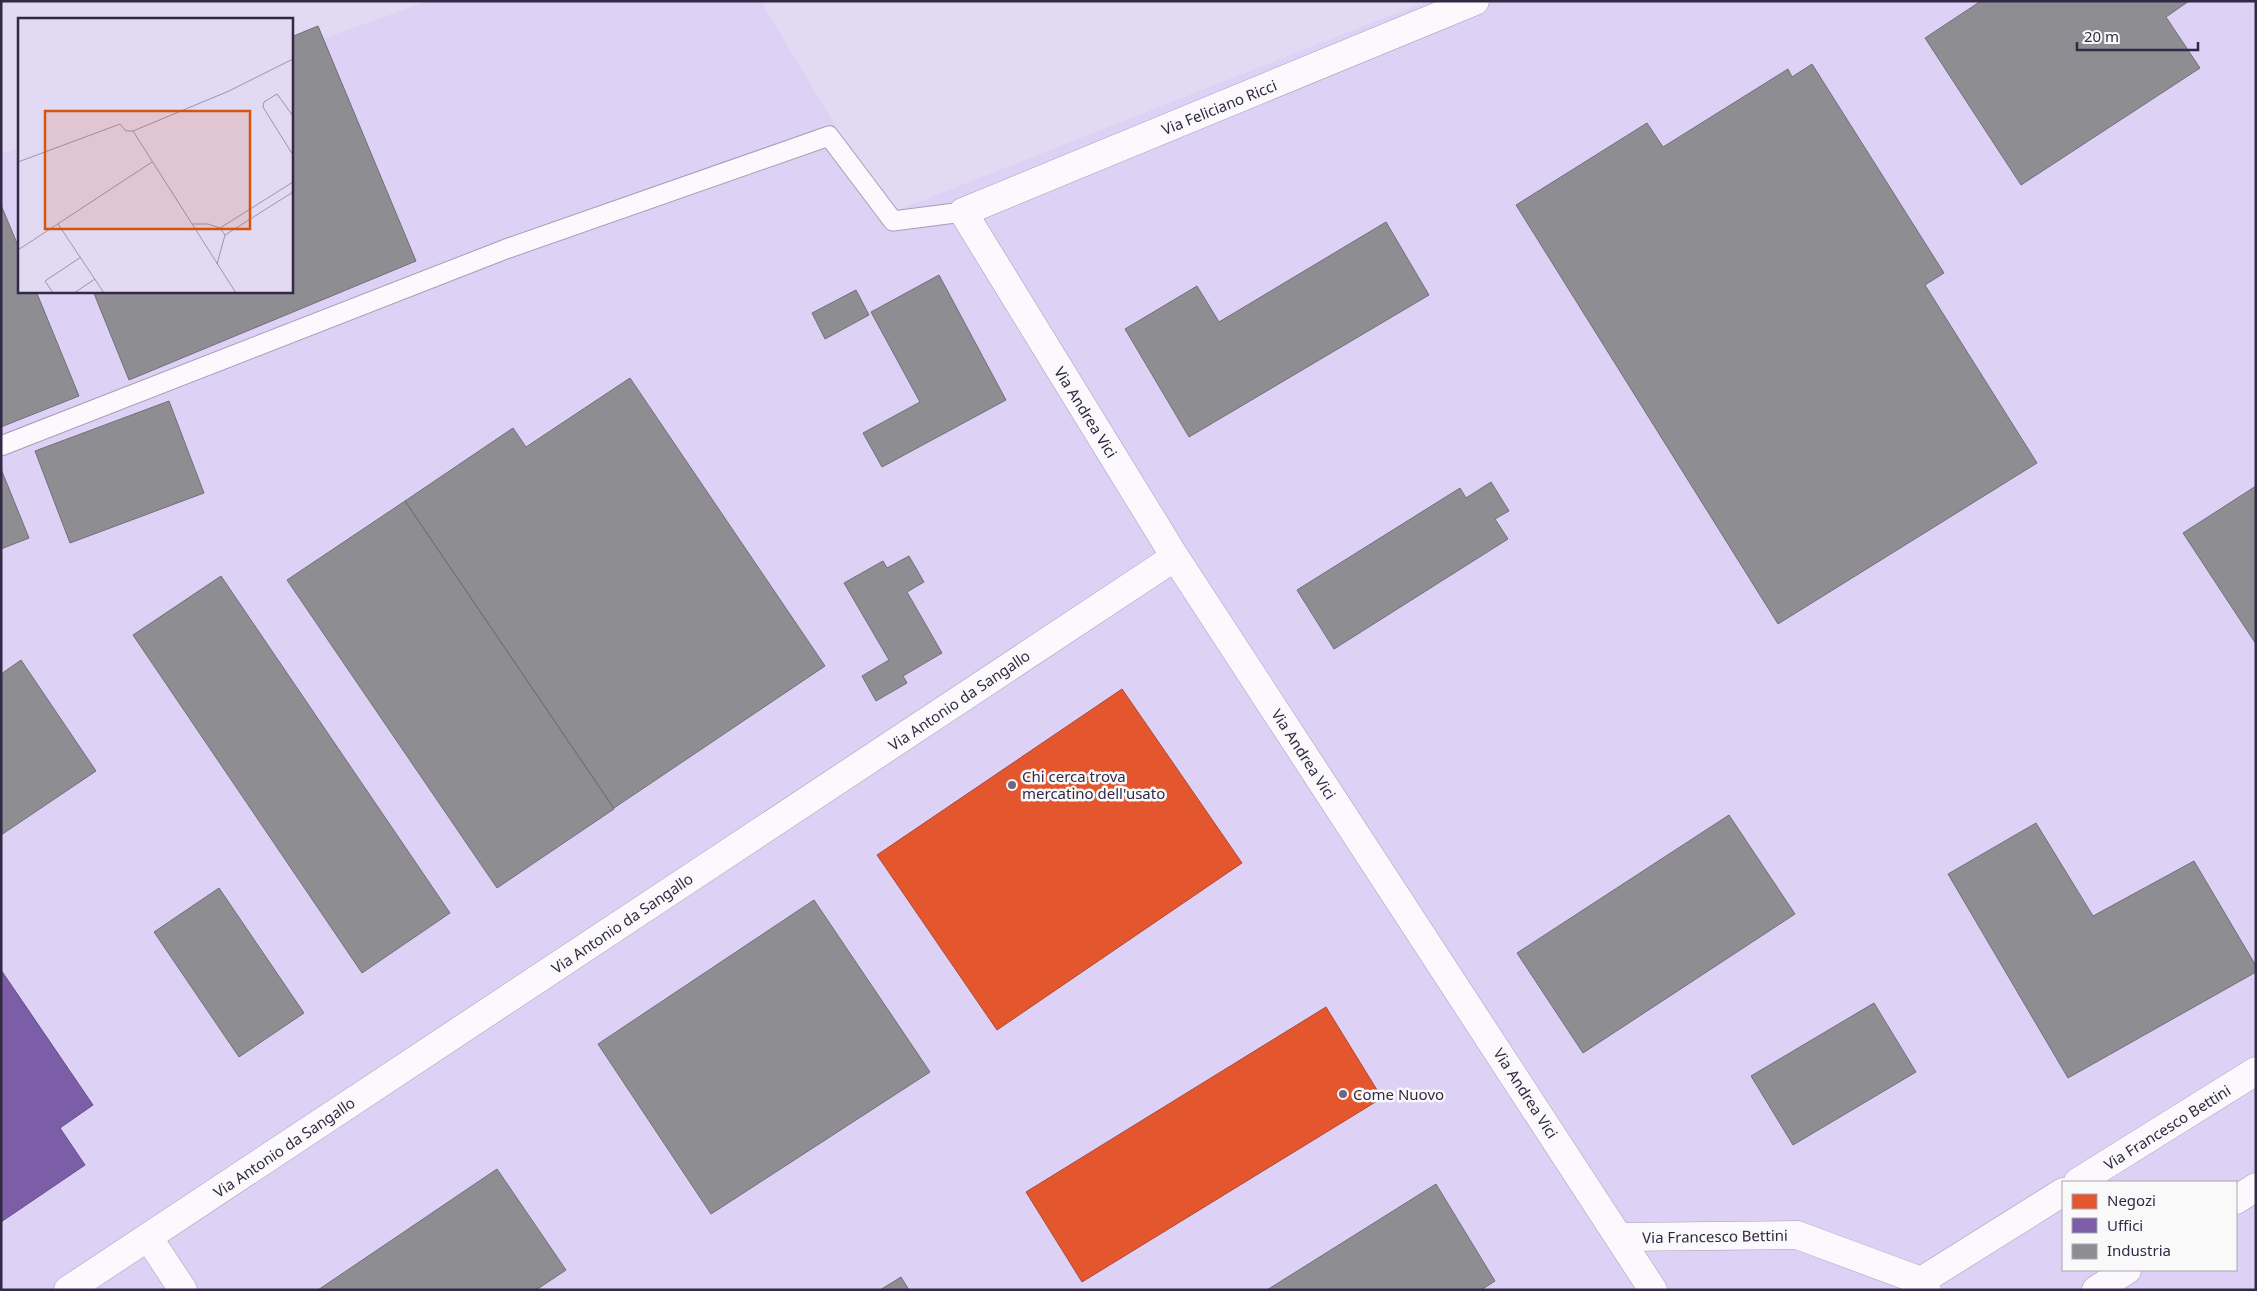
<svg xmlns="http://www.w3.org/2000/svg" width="2257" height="1291" font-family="'Noto Sans',sans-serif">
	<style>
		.built { fill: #ddd1f6; fill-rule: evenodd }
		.shops { fill: #e4572e; stroke: #af4935 }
		.offices { fill: #7b5ea7; stroke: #654e8a }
		.industry { fill: #8d8d92; stroke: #726f7b }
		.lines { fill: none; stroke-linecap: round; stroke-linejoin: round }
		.lane-casing { stroke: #a69eb5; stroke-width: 21 }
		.street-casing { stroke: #a69eb5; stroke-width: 29 }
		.lane { stroke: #fbf9fd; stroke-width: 19 }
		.street { stroke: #fbf9fd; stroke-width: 28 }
		.poi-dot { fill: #706682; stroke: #f9f9f9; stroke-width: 2 }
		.labels { text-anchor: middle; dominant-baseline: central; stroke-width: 5; stroke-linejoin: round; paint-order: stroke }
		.street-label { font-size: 15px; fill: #332845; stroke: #f9f9f9 }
		.poi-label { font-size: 15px; fill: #332845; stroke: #f9f9f9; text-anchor: start }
		.inset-road { fill: none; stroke: #9c93ad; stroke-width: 1 }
		.view { fill: #d65412; fill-opacity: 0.15; stroke: #d65412; stroke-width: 2.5 }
		.inset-edge { fill: none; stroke: #332845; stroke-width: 2.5 }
	</style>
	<rect width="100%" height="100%" fill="#e2daf2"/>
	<path class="built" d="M 429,1 L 761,1 L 888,214 L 1427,1 L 2256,1 L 2256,1290 L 1,1290 L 1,154 L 19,148 L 19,291 L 291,291 L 291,50 ZM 2063,1182 L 2236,1182 L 2236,1270 L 2063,1270 Z"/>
	<path class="shops" d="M 1122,689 L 1242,863 L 997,1030 L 877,855 Z
		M 1326,1007 L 1382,1098 L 1082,1282 L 1026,1192 Z"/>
	<path class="offices" d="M 1,970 L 93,1105 L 60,1128 L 85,1165 L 1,1222 Z"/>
	<path class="industry" d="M 1981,1 L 2189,1 L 2166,17 L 2200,68 L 2021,185 L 1925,38 Z
		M 318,26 L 416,261 L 129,380 L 93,291 L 291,291 L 291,37 Z
		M 1812,64 L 1944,273 L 1925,285 L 2037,463 L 1778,624 L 1516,205 L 1647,123 L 1663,147 L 1788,69 L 1792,77 Z
		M 1,205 L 19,248 L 19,291 L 36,291 L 79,396 L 1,427 Z
		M 1386,222 L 1429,295 L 1189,437 L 1125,329 L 1197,286 L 1219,322 Z
		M 939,275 L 1006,400 L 882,467 L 863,433 L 920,402 L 871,312 Z
		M 856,290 L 869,315 L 825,339 L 812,313 Z
		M 630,378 L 825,666 L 614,808 L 405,501 L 513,428 L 526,447 Z
		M 169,401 L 204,493 L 70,543 L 35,451 Z
		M 1,469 L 29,538 L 1,549 Z
		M 1491,482 L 1509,511 L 1495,519 L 1508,539 L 1334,649 L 1297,590 L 1460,488 L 1466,498 Z
		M 2256,486 L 2256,644 L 2183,533 Z
		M 405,501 L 614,809 L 497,888 L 287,580 Z
		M 909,556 L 924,582 L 907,592 L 942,653 L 903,676 L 907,683 L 876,701 L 862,676 L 889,660 L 844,583 L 883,561 L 887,568 Z
		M 221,576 L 450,913 L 362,973 L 133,635 Z
		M 21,660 L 96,771 L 1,835 L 1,674 Z
		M 1729,815 L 1795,914 L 1583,1053 L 1517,953 Z
		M 2036,823 L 2093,916 L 2194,861 L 2256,966 L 2256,972 L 2068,1078 L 1948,874 Z
		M 219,888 L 304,1013 L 239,1057 L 154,932 Z
		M 814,900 L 930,1072 L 711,1214 L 598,1044 Z
		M 1874,1003 L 1916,1072 L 1793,1145 L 1751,1076 Z
		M 497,1169 L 566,1270 L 536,1290 L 318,1290 Z
		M 1436,1184 L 1495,1281 L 1481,1290 L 1267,1290 Z
		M 901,1277 L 909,1290 L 880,1290 Z"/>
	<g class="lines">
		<g class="lane-casing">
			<path id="lane" d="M 1,446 L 506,249 L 829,136 L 893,221 L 963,212"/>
		</g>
		<g class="street-casing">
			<path id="street" d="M 1475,1 L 963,212 L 1175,557 L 1653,1290
				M 2078,1182 L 2256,1071
				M 2236,1200 L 2256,1187
				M 148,1237 L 183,1290
				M 1620,1237 L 1797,1235 L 1921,1281 L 1927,1290
				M 1921,1281 L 2063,1192
				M 68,1290 L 1175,557
				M 2096,1290 L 2127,1270"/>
		</g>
		<use href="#lane" class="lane"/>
		<use href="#street" class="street"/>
	</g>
	<g class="poi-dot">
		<circle cx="1012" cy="785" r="5"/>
		<circle cx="1343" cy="1094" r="5"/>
	</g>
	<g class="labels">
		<g class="street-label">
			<text transform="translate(1219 107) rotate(-22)">Via Feliciano Ricci</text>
			<text transform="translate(1086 412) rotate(58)">Via Andrea Vici</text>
			<text transform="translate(959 700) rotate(-34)">Via Antonio da Sangallo</text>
			<text transform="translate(1304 754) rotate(57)">Via Andrea Vici</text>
			<text transform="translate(622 923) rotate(-34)">Via Antonio da Sangallo</text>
			<text transform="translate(1526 1093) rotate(57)">Via Andrea Vici</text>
			<text transform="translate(2167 1127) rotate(-32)">Via Francesco Bettini</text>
			<text transform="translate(284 1147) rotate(-34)">Via Antonio da Sangallo</text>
			<text transform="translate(1715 1236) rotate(-1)">Via Francesco Bettini</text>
		</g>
		<g class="poi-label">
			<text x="1022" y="776">Chi cerca trova<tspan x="1022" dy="17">mercatino dell'usato</tspan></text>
			<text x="1353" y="1094">Come Nuovo</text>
		</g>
	</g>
	<g transform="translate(18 18)">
		<rect width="275" height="275" fill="#e2daf2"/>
		<path class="inset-road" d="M 275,98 L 259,76 L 246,84 L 245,89 L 275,137M 115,113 L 218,275M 0,144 L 102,106 L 108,113 L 115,113 L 211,73 L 275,41M 40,206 L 86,275M 174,206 L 190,206 L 202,210 L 207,217 L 199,246M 202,210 L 275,164M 207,217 L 275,174M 0,232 L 134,144M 35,275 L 27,263 L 63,239M 56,275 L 77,261"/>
		<path class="view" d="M 27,93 L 232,93 L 232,211 L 27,211 Z"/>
		<rect width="275" height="275" class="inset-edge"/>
	</g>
	<rect width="2257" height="1291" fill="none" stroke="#332845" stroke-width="5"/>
	<rect x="2062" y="1181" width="175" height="90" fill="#f9f9f9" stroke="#aaa5b1"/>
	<rect x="2072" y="1194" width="25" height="15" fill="#e4572e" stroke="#aaa5b1"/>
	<text x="2107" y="1206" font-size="15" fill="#332845">Negozi</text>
	<rect x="2072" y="1218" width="25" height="15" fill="#7b5ea7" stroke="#aaa5b1"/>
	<text x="2107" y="1231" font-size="15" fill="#332845">Uffici</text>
	<rect x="2072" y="1244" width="25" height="15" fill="#8d8d92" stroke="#aaa5b1"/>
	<text x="2107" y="1256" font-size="15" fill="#332845">Industria</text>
	<path d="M2077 42v8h121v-8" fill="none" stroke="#332845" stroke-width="2.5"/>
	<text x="2084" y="42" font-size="15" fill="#332845" stroke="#f9f9f9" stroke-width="4" paint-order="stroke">20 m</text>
</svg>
